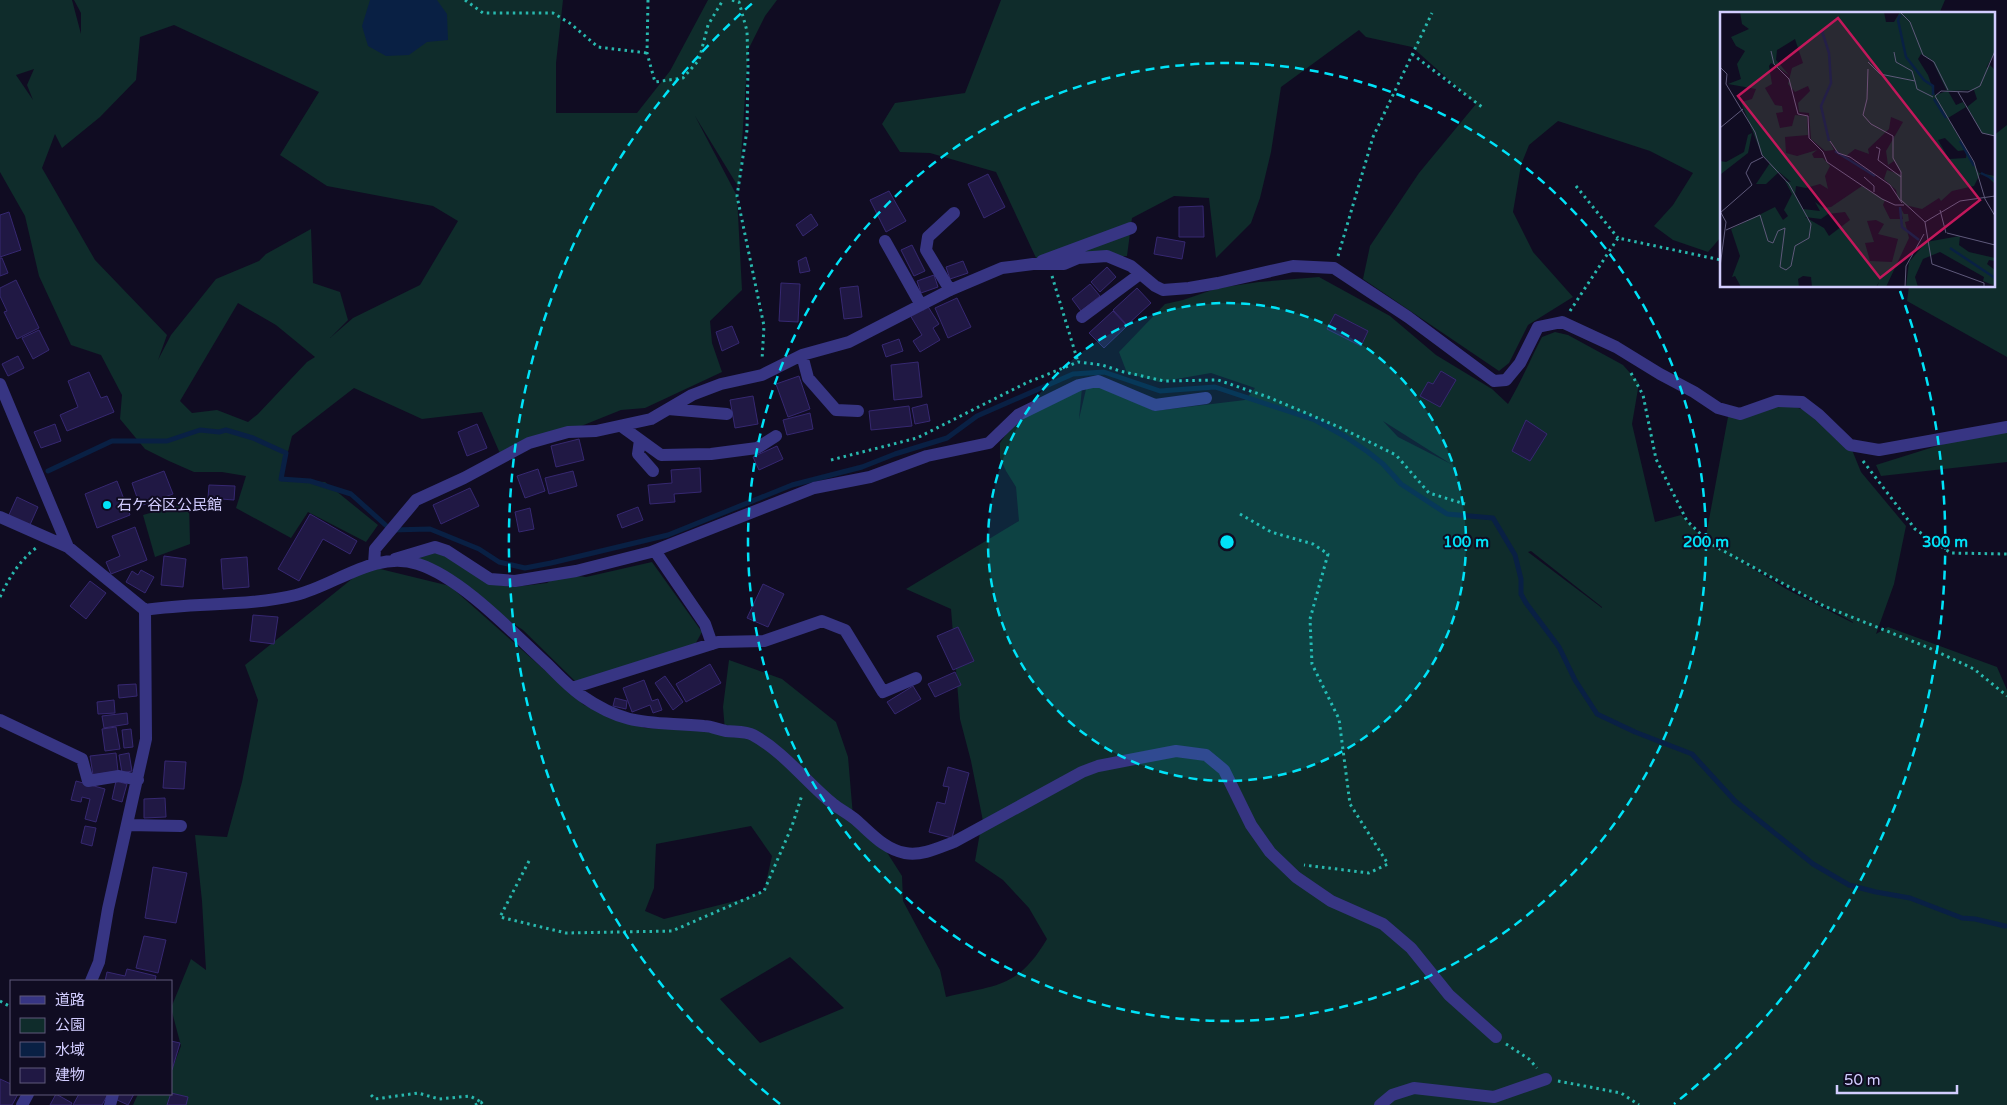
<svg xmlns="http://www.w3.org/2000/svg" width="2007" height="1105" font-family="'Varela Round','Noto Sans JP',sans-serif">
  <style>
    .green { fill: #0f2c2b; fill-rule: evenodd }
    .water { fill: #092044 }
    .lines { fill: none; stroke-linecap: round; stroke-linejoin: round }
    .stream { stroke: #092044; stroke-width: 5 }
    .building { fill: #201844; stroke: #362871 }
    .path { stroke: #28b8ae; stroke-width: 3; stroke-dasharray: 2.5 4; stroke-linecap: butt }
    .minor { stroke: #373583; stroke-width: 12 }
    .ring { fill: none; stroke: #00e3f8; stroke-width: 2.5; stroke-dasharray: 9 6 }
    .poi-dot { fill: #00e3f8; stroke: #100c22; stroke-width: 2 }
    .labels { text-anchor: middle; dominant-baseline: central; stroke-width: 4; stroke-linejoin: round; paint-order: stroke }
    .poi-label { font-size: 15px; fill: #d2cdff; stroke: #100c22; text-anchor: start }
    .inset-river { fill: none; stroke: #092044; stroke-width: 2.5 }
    .inset-road { fill: none; stroke: #5e597a; stroke-width: 1 }
    .view { fill: #c2185b; fill-opacity: 0.15; stroke: #c2185b; stroke-width: 2.5 }
    .inset-edge { fill: none; stroke: #d2cdff; stroke-width: 2.5 }
    .centre { fill: #00e3f8; stroke: #100c22; stroke-width: 2.5 }
    .ring-label { font-size: 15px; text-anchor: middle; font-weight: bold; fill: #00e3f8; stroke: #100c22; stroke-width: 4; stroke-linejoin: round; paint-order: stroke }
  </style>
  <rect width="100%" height="100%" fill="#100c22"/>
  <path class="green" d="M0,0H72L81,34V13L74,0H563L556,63V113H637L670,71L708,0H777L765,16L748,50L739,188L695,116L737,196L742,290L710,321L712,343L722,372L645,408L621,410L502,458L482,412L422,419L354,388L292,436L281,479L325,482L378,525L366,542L308,512L291,538L236,508L246,476L222,472H194L169,461L145,449L120,419L122,395L101,355L71,345L39,276L25,216L0,172ZM174,25L319,92L280,155L327,186L433,206L458,221L420,285L353,318L330,338L348,320L340,292L313,283L311,229L266,254L259,261L216,279L171,335L158,360L167,335L95,260L42,168L55,134L62,148L100,117L136,80L140,37ZM34,69L27,85L33,100L16,75ZM238,303L276,325L315,357L307,362L258,414L248,422L217,410L192,413L180,401Z
    M1001,0H1945L1939,14H1721V237L1708,252L1673,240L1654,226L1673,205L1693,173L1650,151L1558,121L1529,145L1521,165L1513,212L1533,252L1573,297L1528,325L1509,363L1499,371L1363,279L1370,246L1419,173L1476,104L1412,47L1366,37L1359,30L1281,87L1271,152L1260,198L1251,223L1216,258L1209,198L1174,196L1132,218L1127,256L1037,260L996,172L930,153L900,152L882,124L895,103L965,93Z
    M2007,125V357L1907,301L1909,286H1993V136Z
    M1319,277L1390,316L1436,355L1492,389L1508,404C1521,382 1530,360 1542,337L1555,332L1568,335L1623,365L1639,383L1632,424L1655,522L1681,515L1705,541L1728,417L1777,401L1819,415L1850,445L1861,472L1906,526L1894,584L1876,634L1888,627L1997,667L2007,690V1105H133L138,1094H171V1072L181,1046L171,1008L191,959L206,970L202,901L195,835L227,837L242,782L258,700L245,665L368,566L450,586L584,705L645,728L725,731L723,707L729,660L782,679L836,722L848,757L853,816L881,843L902,876L903,901L940,970L946,997C997,985 1018,988 1047,939L1029,908L1003,880L975,861L981,827L984,826L971,761L960,719L951,609L906,589L1019,521L1016,487L1006,471L1000,458V443L1016,420L1082,388L1079,419L1087,385L1105,388L1154,411L1245,400L1255,388L1211,373L1159,382L1127,373L1119,352L1165,304L1183,300L1218,288L1259,282ZM1383,421L1451,464L1398,437ZM1531,551L1602,607V608L1528,552ZM1729,554L1853,622V623L1786,589ZM751,826L772,856L764,891L747,898L664,919L645,911L654,888L656,844ZM790,957L844,1008L760,1043L720,999Z
    M2007,424V462L1881,476L1876,465Z
    M189,502L190,544L155,557L143,515Z
    M447,551L489,584L514,587L547,583L562,574L586,577L652,562L702,632L693,648L578,684L523,630L412,556Z"/>
  <path class="water" d="M370,0H437L447,14L448,40L427,42L409,55L386,56L368,46L362,26Z"/>
  <g class="lines">
    <path class="stream" d="M48,471L112,441H167L200,430L219,432L226,430L253,438L286,453L281,479L310,481L351,494L391,530L430,529L479,549L499,562L525,568L551,563L668,535L792,485L862,467L895,454L947,438L977,416L1073,374L1104,372L1160,391L1215,387L1315,420L1346,437L1368,452L1383,464L1401,484L1447,514L1493,518L1515,555L1521,579V594L1526,603L1559,647L1575,680L1597,714L1635,732L1692,754L1735,801L1813,864L1849,885L1876,892L1910,898L1962,918L1975,919L2005,926"/>
  </g>
  <path class="building" d="M988,174L1005,207L984,218L968,184Z
    M889,191L906,221L886,232L870,200Z
    M1203,206L1204,237H1179V207Z
    M9,212L21,250L0,257V215Z
    M811,214L818,225L803,236L796,225Z
    M1157,237L1185,242L1182,259L1154,254Z
    M912,245L925,271L914,276L901,250Z
    M806,257L810,271L800,273L798,261Z
    M0,258H2L8,273L0,276Z
    M963,261L968,273L950,279L946,267Z
    M1107,267L1116,277L1100,292L1091,282Z
    M934,275L938,287L921,293L917,281Z
    M16,280L39,328L17,339L4,312L7,311L0,296V288Z
    M781,283L800,284L798,322L779,321Z
    M1090,284L1100,296L1081,311L1072,299Z
    M858,286L862,317L844,319L840,288Z
    M1137,288L1151,303L1127,325L1113,310Z
    M957,298L971,327L948,338L935,308Z
    M927,305L939,324L933,328L940,340L920,352L913,341L922,335L910,315Z
    M1113,311L1127,326L1104,348L1089,333Z
    M1335,314L1368,331L1361,346L1327,329Z
    M732,326L739,343L722,351L716,332Z
    M39,330L49,350L33,359L22,338Z
    M899,339L903,351L886,357L882,345Z
    M18,356L24,368L8,376L2,364Z
    M918,362L922,397L894,400L891,365Z
    M1441,371L1456,380L1440,407L1420,396L1428,382L1433,384Z
    M89,372L101,398L107,396L114,412L67,431L60,415L78,407L68,381Z
    M799,376L810,409L788,417L776,384Z
    M753,396L758,424L735,428L730,400Z
    M927,404L930,421L915,424L912,408Z
    M909,406L912,426L871,430L869,411Z
    M810,413L813,429L787,435L783,420Z
    M1526,420L1547,434L1530,461L1512,451Z
    M55,424L61,441L41,448L34,432Z
    M477,424L487,448L467,456L458,432Z
    M579,439L584,460L556,467L551,446Z
    M777,446L783,459L759,470L753,457Z
    M700,468L701,492L674,494L675,502L650,504L648,485L672,483L671,470Z
    M538,469L545,491L525,498L517,476Z
    M164,471L173,494L140,506L132,483Z
    M573,471L577,486L549,494L545,478Z
    M117,481L130,515L97,528L85,494Z
    M209,485L235,486L234,500L208,498Z
    M470,488L479,506L441,524L433,505Z
    M17,497L38,507L29,527L8,517Z
    M638,507L643,520L622,528L617,515Z
    M530,508L534,529L519,532L515,512Z
    M310,514L357,541L350,554L323,539L299,581L278,569Z
    M135,527L147,560L111,574L106,562L120,556L112,536Z
    M164,556L186,559L183,587L161,585Z
    M247,557L249,587L223,589L221,559Z
    M141,570L154,577L145,593L126,582L132,571L138,575Z
    M90,581L106,593L86,619L70,606Z
    M763,584L784,594L768,627L747,618Z
    M253,615L278,617L274,644L250,641Z
    M958,627L974,661L953,670L937,636Z
    M710,664L721,683L686,702L676,684Z
    M955,672L961,685L935,697L928,684Z
    M665,676L683,702L673,710L655,683Z
    M644,680L652,701L658,699L662,710L653,713L650,705L632,712L623,688Z
    M136,684L137,696L119,698L118,685Z
    M913,686L921,699L895,714L887,702Z
    M615,698L627,701L626,709L613,706Z
    M114,700L115,713L98,714L97,702Z
    M127,713L128,724L104,728L102,716Z
    M116,727L120,749L105,751L102,729Z
    M131,729L133,747L124,748L122,730Z
    M116,753L118,771L93,775L90,756Z
    M129,753L132,771L122,773L119,755Z
    M165,761L186,762L184,789L163,788Z
    M948,767L969,773L952,838L929,832L937,802L945,804L949,787L943,786Z
    M76,781L105,789L96,822L85,819L90,799L82,797L81,802L71,800Z
    M116,781L127,784L122,802L112,799Z
    M165,798L166,817L144,818V799Z
    M85,826L96,828L92,846L81,843Z
    M153,867L187,873L176,923L145,918Z
    M144,936L166,940L158,973L136,968Z
    M127,969L156,976L155,981H105L107,972L125,976Z
    M171,1041L180,1043L172,1070H171Z
    M0,1079L11,1084V1094H18L12,1105H0Z
    M171,1093L188,1097L186,1105H167Z
    M56,1094L72,1103L71,1105H50Z
    M79,1094H108L102,1105H73Z
    M117,1094H134L128,1105L115,1099Z"/>
  <g class="lines">
    <path class="path" d="M465,0L483,13H553L571,24L598,47L647,53
      M648,0L647,53L655,82L683,78L699,60L708,25L723,0
      M732,0L739,2L747,31L748,66L747,130L737,196L764,326L762,360
      M1412,54L1482,107
      M1576,186L1618,238
      M1338,256L1373,137L1432,13
      M1052,276L1078,362
      M1570,311L1618,238L1721,260
      M1631,373L1643,395L1656,459L1687,521L1711,544L1824,606L1927,647L1974,669L2007,696
      M831,460L917,438L1026,383L1078,362L1102,365L1120,371L1164,381L1218,380L1268,397L1339,427L1396,455L1429,493L1465,504
      M1863,461L1915,529L1951,553L2007,554
      M1240,514L1271,532L1313,544L1328,554L1310,619L1312,664L1339,719L1350,804L1388,864L1369,873L1304,865
      M0,597C9,578 19,561 36,548
      M529,861L500,917L566,933L672,931L764,891L792,826L802,795
      M0,1001L11,1007
      M1506,1044L1529,1059L1537,1068
      M1558,1081L1621,1093L1639,1105
      M371,1095L375,1099L418,1093L439,1099L470,1096L481,1102
      M475,1105L481,1102L483,1105"/>
    <path class="minor" d="M885,241L921,305
      M1042,261L1131,228
      M950,290L926,250L928,237L954,213
      M1082,317L1140,274
      M802,355L808,378L836,410L858,411
      M0,384L68,547
      M668,409L727,414
      M621,426L661,455L711,454L757,448L776,436
      M640,440L638,454L653,471
      M0,517L68,547L145,610C195,602 247,607 296,595C336,585 375,550 418,564C462,578 514,634 548,665C559,676 569,687 582,696C628,728 652,721 704,726C712,726 719,730 726,731C735,732 746,731 753,735C784,752 806,782 833,804C841,810 849,814 856,820C871,833 884,849 905,853C922,856 938,848 954,842L1082,772L1098,766L1176,751L1206,755L1224,770L1251,825L1270,852L1296,877L1331,901L1383,924L1411,948L1449,995L1496,1037
      M655,551L705,624L712,644
      M395,559L435,547L447,551L490,579L515,581L576,571L651,552L814,488L870,477L927,456L989,443L1018,415L1079,385L1098,381L1155,405L1206,398
      M374,564L375,549L416,500L464,478L529,443L568,432L596,431L651,419L692,395L721,384L762,375L802,355L849,342L950,290L1002,268L1033,264H1064L1078,258L1107,256L1131,266L1155,286L1163,290L1189,288L1218,283L1293,266L1334,268L1408,317L1494,381L1506,380L1520,363L1538,327L1562,322L1616,347L1660,374L1694,392L1718,408L1740,414L1777,401L1802,402L1819,415L1850,445L1879,450L2007,427
      M572,688L718,642L764,641L822,621L845,630L883,692L916,678
      M0,720L82,759L88,781L119,776L138,780
      M127,825L181,826
      M91,981L99,962L108,909L146,739L145,610
      M22,1105L28,1094
      M110,1105L113,1094
      M1380,1105L1392,1095L1414,1088L1494,1097L1546,1079"/>
  </g>
  <circle cx="1227" cy="542" r="239" fill="#00e3f8" fill-opacity=".12"/>
  <g class="ring">
    <circle cx="1227" cy="542" r="239"/>
    <circle cx="1227" cy="542" r="479"/>
    <path d="M780 1104A718 718 0 0 1 756 0M1900 291A718 718 0 0 1 1674 1104"/>
  </g>
  <circle class="poi-dot" cx="107" cy="505" r="5"/>
  <g class="labels">
    <g class="poi-label">
      <text x="117" y="505">石ケ谷区公民館</text>
    </g>
  </g>
  <g transform="translate(1720 12)">
    <rect width="275" height="275" fill="#100c22"/>
    <path d="M20,0H164L166,10H174L180,0H275V41L266,56L270,53L275,58V124L262,121L247,95L257,87L254,78L228,79L236,93L243,90L246,95L228,106L246,138L238,139L225,126L218,128L229,147L246,146L247,140L259,161L275,164V172L266,163L260,162L254,174L232,179L221,189L219,186L202,197L185,193L178,187L176,178L164,167L167,158L182,163L174,149L168,153L166,139L183,110L171,105L169,117L148,137L149,142L135,137L126,144L116,139L108,125L114,138L105,139L91,127L89,101L79,100L78,91L90,79L88,74L75,80L68,72L72,56L83,51L75,27L57,38L56,48L69,63L51,51L49,54L52,72L45,76L55,93L62,94L63,100L56,101L60,116L72,114L75,103L87,104L88,123L65,125L66,141L77,144L97,138L92,142L94,146H103L110,154L105,164L108,177L100,172L86,176L76,174L75,182L83,197L100,199L95,190L103,196L111,195L142,174L165,188L163,193L170,207H183L180,195L184,202H188L189,209L185,210L189,226L166,275H157L159,270L156,275H92L91,265L83,264L78,267L79,275H21L15,264L12,265L20,244L11,217L55,195L63,208L68,204L64,198L72,182L65,169L71,170L59,160L46,172H36L50,151L42,143L21,90L32,87L36,77L8,72L21,67L17,52L25,39L16,34L11,25L29,17L22,12ZM201,42L212,48L227,79L215,83L208,63L198,47ZM125,200L130,208L109,224L104,216L85,205L101,207L108,202ZM156,208L164,212L158,222L178,227L172,250L150,249L145,231L154,230L147,209ZM32,121L28,141L1,162L0,149L6,150L24,140L28,123ZM240,224L239,233L249,240L275,246V249L269,248L267,252L275,258V274L263,269L264,265L220,240L203,247L195,265L198,275H186L189,250L206,230Z" fill="#0f2c2b" fill-rule="evenodd"/>
    <path class="inset-river" d="M180,3L178,8L186,45L204,68L213,74V83M102,19L109,41L111,71L101,94L109,129M214,87L226,106M240,129L254,154M115,139L155,164M261,161L275,168M180,195L182,215L199,228M230,236L275,266"/>
    <path class="inset-road" d="M180,0L190,10L203,43L214,50L228,78M51,39L54,52L69,67L78,102L88,104L89,126L103,140L107,150L162,187L175,193H184M275,39L260,74L248,80L221,79L215,84L254,150L265,187L275,204M174,40L176,50L192,59L195,69M148,50L160,62L195,69L197,77L213,85M0,55L7,62L6,72L35,120L42,143L69,172L91,212L89,226L75,234L71,254L66,258L60,255L65,216L58,219L53,231L48,229L40,203L6,218M148,57L147,87L143,103L151,112L173,124V146L181,160V188L205,210L212,252L264,271V274M238,80L262,121L275,124M0,116L23,97M110,129L118,141L130,145L170,173L182,191M156,135L160,137L158,148L181,165M144,165L154,174V180M220,198L226,221M0,199L6,210L0,255M0,201L32,173L26,161L31,151L43,145M205,210L240,189L275,184M227,221L275,233M185,275L186,254L204,222"/>
    <path class="view" d="M118,6L260,188L160,266L18,84Z"/>
    <rect width="275" height="275" class="inset-edge"/>
  </g>
  <circle cx="1227" cy="542" r="8" class="centre"/>
  <g class="ring-label">
    <text x="1466" y="547">100 m</text>
    <text x="1706" y="547">200 m</text>
    <text x="1945" y="547">300 m</text>
  </g>
  <rect x="10" y="980" width="162" height="115" fill="#100c22" stroke="#5e597a"/>
  <rect x="20" y="996" width="25" height="8" fill="#373583" stroke="#5e597a"/>
  <text x="55" y="1005" font-size="15" fill="#d2cdff">道路</text>
  <rect x="20" y="1018" width="25" height="15" fill="#0f2c2b" stroke="#5e597a"/>
  <text x="55" y="1030" font-size="15" fill="#d2cdff">公園</text>
  <rect x="20" y="1042" width="25" height="15" fill="#092044" stroke="#5e597a"/>
  <text x="55" y="1055" font-size="15" fill="#d2cdff">水域</text>
  <rect x="20" y="1068" width="25" height="15" fill="#201844" stroke="#5e597a"/>
  <text x="55" y="1080" font-size="15" fill="#d2cdff">建物</text>
  <path d="M1837 1085v8h120v-8" fill="none" stroke="#d2cdff" stroke-width="2.5"/>
  <text x="1844" y="1085" font-size="15" fill="#d2cdff" stroke="#100c22" stroke-width="4" paint-order="stroke">50 m</text>
</svg>
